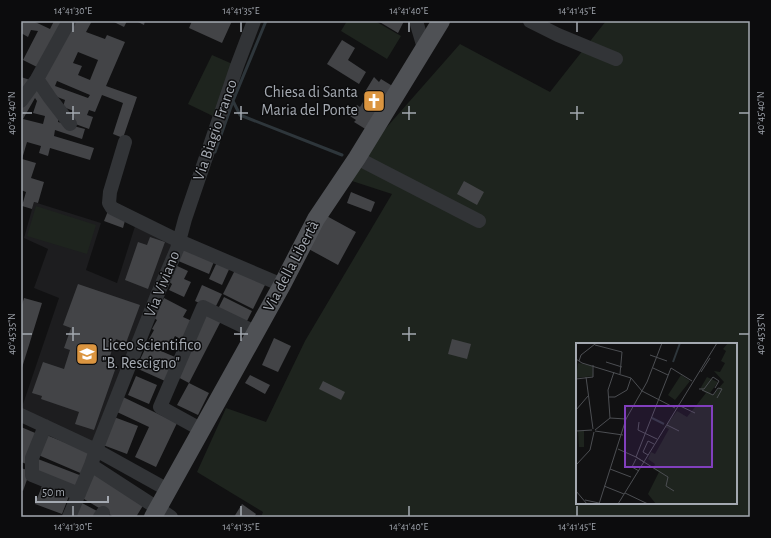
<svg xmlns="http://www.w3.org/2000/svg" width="771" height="538" font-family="'Alegreya Sans',sans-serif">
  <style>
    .built { fill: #1d1d1f }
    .green { fill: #1e241e; fill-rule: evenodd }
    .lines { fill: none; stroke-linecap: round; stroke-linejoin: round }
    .stream { stroke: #2e363b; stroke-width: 3 }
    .building { fill: #434447; fill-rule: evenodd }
    .minor { stroke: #323437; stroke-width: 14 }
    .major { stroke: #4f5155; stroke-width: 18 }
    .ticks { fill: none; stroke: #a4a9b1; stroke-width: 1.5 }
    .labels { text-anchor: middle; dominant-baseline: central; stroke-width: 3; stroke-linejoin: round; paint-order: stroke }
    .poi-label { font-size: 16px; fill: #a4a9b1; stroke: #0c0c0d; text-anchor: end }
    .street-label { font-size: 16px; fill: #a4a9b1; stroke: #0c0c0d }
    .inset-river { fill: none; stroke: #2e363b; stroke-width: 2 }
    .inset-road { fill: none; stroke: #4c4e52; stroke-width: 1 }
    .view { fill: #813fbd; fill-opacity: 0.15; stroke: #813fbd; stroke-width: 2 }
    .inset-edge { fill: none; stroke: #a4a9b1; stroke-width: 2 }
    .neatline { fill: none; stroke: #a4a9b1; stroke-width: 1.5 }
    .ticks-label { font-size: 10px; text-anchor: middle; fill: #a4a9b1 }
  </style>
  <rect width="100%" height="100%" fill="#111112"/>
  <path class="built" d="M34,202L101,223L86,270L117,283L137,220L179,241L96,450L21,410L59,298L34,288L48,249L24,238Z"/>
  <path class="green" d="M347,21H375L401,36L387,59L341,31Z
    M606,21H750V517H261L263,512L197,472L226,408L266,422L305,341L392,194L352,181L379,136L460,44L550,92ZM577,344H736V503H577Z
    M212,55L237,66L219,119L188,104Z
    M36,206L96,225L87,254L27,236Z"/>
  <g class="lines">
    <path class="stream" d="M233,101L240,115L342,155
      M215,152L233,101L266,21"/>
  </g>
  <path class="building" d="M21,21H33L50,29L54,21H66L41,69L23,60L38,31L31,30L28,37L21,33Z
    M72,21H92L86,32L105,39L107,35L125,42L106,86L137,97L123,138L113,134L123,103L102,95L95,112L89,110L87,115L93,117L89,129L70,122L74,111L63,107L65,100L47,93L39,80ZM78,52L98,60L90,80L78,75L82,66L73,63ZM57,81L90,95L88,98L55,86Z
    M112,21H127L124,27Z
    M136,21H145L144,25Z
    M192,21H232L222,43L189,28Z
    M378,21H404L398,33Z
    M342,40L355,48L348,60L366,72L359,84L327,64Z
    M21,77L33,81L21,97Z
    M374,77L379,82L381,79L394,87L367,130L354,122L356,120L350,116L357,105L360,107L366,97L363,95Z
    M38,83L59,113L58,122L85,129L82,139L55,130L54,136L94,148L90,160L50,148L48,156L39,153L41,146L27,142L22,159L36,163L31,178L44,182L38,203L34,202L32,209L22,206L26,192L21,190V103ZM35,98L37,101L33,113L45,116L43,124L23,119Z
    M464,181L484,192L477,205L457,194Z
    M351,192L375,202L371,212L347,203Z
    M108,211L126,217L123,228L104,221Z
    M323,214L356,232L338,265L305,247Z
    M150,237L165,242L148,289L125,280L138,242L147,245Z
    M183,245L215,259L209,274L176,260Z
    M218,260L231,265L222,285L209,279Z
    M175,265L188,271L184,279L191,282L184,297L169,290L172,284L168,281Z
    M236,268L266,283L253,309L223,294Z
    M78,284L140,305L126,343L116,339L106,367L115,370L94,430L75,424L79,412L41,399L42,396L32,393L43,362L64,369L70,350L64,348L71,328L63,325Z
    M202,285L222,294L214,310L195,301Z
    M224,297L252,311L245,325L217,311Z
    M24,298L42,303L21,371V308Z
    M164,298L187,310L183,317L192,321L182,340L175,336L168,349L149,339L154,330L152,329L157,320L154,318Z
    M208,312L222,319L189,383L174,375Z
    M274,338L291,346L278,372L262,365Z
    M452,339L471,344L467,359L448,354Z
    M147,345L175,357L165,381L136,368Z
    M250,375L270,385L265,394L245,383Z
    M136,376L157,385L149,404L128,395Z
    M323,381L345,392L341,400L319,389Z
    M189,383L209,393L198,415L177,405Z
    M123,397L177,423L156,467L135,457L149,427L117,412Z
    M114,417L138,426L127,454L103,445Z
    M21,427L40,435L29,465L21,462Z
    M44,434L94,454L85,475L36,454Z
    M38,459L82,476L77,490L33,474Z
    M21,468L30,471L23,491L21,490Z
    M94,473L144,504L136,517H114L79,496Z
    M42,486L69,496L62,514L35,504Z
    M82,503L97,511L94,517H74Z
    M242,504L256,514L254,517H234Z"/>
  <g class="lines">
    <path class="minor" d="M416,21L424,48
      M530,21L558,35L616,59
      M37,79L50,98L70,124
      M21,101L37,79L69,21
      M125,142L110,192L109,203L112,208L179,241L282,285
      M357,158L479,221
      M21,415L96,450L156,298L177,249L185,219L237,66L254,21
      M45,426L32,458V475L79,494
      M202,430L160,407L203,307L255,332
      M168,490L96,450L91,465L171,517
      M69,517L91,465
      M100,517L103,513"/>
    <path class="major" d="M153,517L282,285L316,219L357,158L441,21"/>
  </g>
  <path class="ticks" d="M73,22V32M241,22V32M409,22V32M577,22V32M73,106V120M241,106V120M409,106V120M577,106V120M22,113H32M66,113H80M234,113H248M402,113H416M570,113H584M739,113H749M73,327V341M241,327V341M409,327V341M22,334H32M66,334H80M234,334H248M402,334H416M739,334H749M73,506V516M241,506V516M409,506V516M577,506V516"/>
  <defs>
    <g id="church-square" transform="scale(1.15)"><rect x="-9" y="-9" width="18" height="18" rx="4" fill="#db9540" stroke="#0c0c0d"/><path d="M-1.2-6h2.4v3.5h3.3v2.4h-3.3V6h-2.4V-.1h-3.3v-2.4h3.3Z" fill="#fff"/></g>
    <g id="school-square" transform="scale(1.15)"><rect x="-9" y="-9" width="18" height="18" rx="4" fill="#db9540" stroke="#0c0c0d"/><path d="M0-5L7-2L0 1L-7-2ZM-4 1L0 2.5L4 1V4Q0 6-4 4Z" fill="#fff"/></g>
  </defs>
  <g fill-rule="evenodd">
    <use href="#church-square" x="374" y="101"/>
    <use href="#school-square" x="87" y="354"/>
  </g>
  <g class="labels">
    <g class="poi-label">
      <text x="358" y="92">Chiesa di Santa<tspan x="358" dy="18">Maria del Ponte</tspan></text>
      <text x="102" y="345" text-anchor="start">Liceo Scientifico<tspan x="102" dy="18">"B. Rescigno"</tspan></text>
    </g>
    <g class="street-label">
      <text transform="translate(215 130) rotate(-71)">Via Biagio Franco</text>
      <text transform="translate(291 266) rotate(-62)">Via della Libertà</text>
      <text transform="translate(162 284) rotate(-68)">Via Viviano</text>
    </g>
  </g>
  <g transform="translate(576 343)">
    <rect width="161" height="161" fill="#111112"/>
    <path d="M152,0H161V161H80L72,151L83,129L77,126L79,121L72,116L75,109L79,111L93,86L89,84L101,68L111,74L130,50L124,46L131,34L142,39L134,50L137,52L148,39L138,28L144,29L149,20L145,18L150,8L147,6ZM2,20L16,23L17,33L0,35ZM105,32L114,38L99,57L92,52ZM2,88H8V104H3Z" fill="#1e241e"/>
    <path class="inset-river" d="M97,19L104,0M76,75L88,81"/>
    <path class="inset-road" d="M19,2L46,9L44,31M74,12L91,18M0,16L6,20L55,35L66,48L99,65M3,18L5,12L19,1M30,19L46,24M77,25L92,32M125,29L134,15M10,34L17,86M0,36L17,34V22M123,46H128L137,34L143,38L139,45M126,47L137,52L142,45L146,46L141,55M33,54H39L51,47L55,35M102,62L119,70M0,67L12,53M34,75L32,47L38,29M34,75L50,76M63,79L62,87L81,96M91,82L103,88M19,87L34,75M0,88L16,87M19,88L47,92M42,106L60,114L95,25L116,38M72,112L67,109L72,98L78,101M60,116L56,124L63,128M68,119L60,114L92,134L90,143L98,148M0,122L14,107L18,89M34,126L55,134M28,143L48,151M0,148L11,161M49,150L72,161M9,157L23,160M23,161L50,76L71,39L86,0M42,161L141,0"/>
    <path class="view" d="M49,63H136V124H49Z"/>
    <rect width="161" height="161" class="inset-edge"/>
  </g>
  <rect width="771" height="538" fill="none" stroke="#0c0c0d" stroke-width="44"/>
  <path d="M36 496v6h72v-6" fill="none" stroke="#a4a9b1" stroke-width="2"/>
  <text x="42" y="496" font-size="12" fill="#a4a9b1" stroke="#0c0c0d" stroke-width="3" paint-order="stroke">50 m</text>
  <rect x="22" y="22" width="727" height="494" class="neatline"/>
  <g class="ticks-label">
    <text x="73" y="14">14°41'30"E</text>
    <text x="241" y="14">14°41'35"E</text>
    <text x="409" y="14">14°41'40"E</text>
    <text x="577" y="14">14°41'45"E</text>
    <text transform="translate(11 113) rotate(-90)" y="4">40°45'40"N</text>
    <text transform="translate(760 113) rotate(-90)" y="4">40°45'40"N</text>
    <text transform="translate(11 334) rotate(-90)" y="4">40°45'35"N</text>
    <text transform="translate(760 334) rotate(-90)" y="4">40°45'35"N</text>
    <text x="73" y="530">14°41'30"E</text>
    <text x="241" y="530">14°41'35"E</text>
    <text x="409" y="530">14°41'40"E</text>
    <text x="577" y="530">14°41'45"E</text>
  </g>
</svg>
